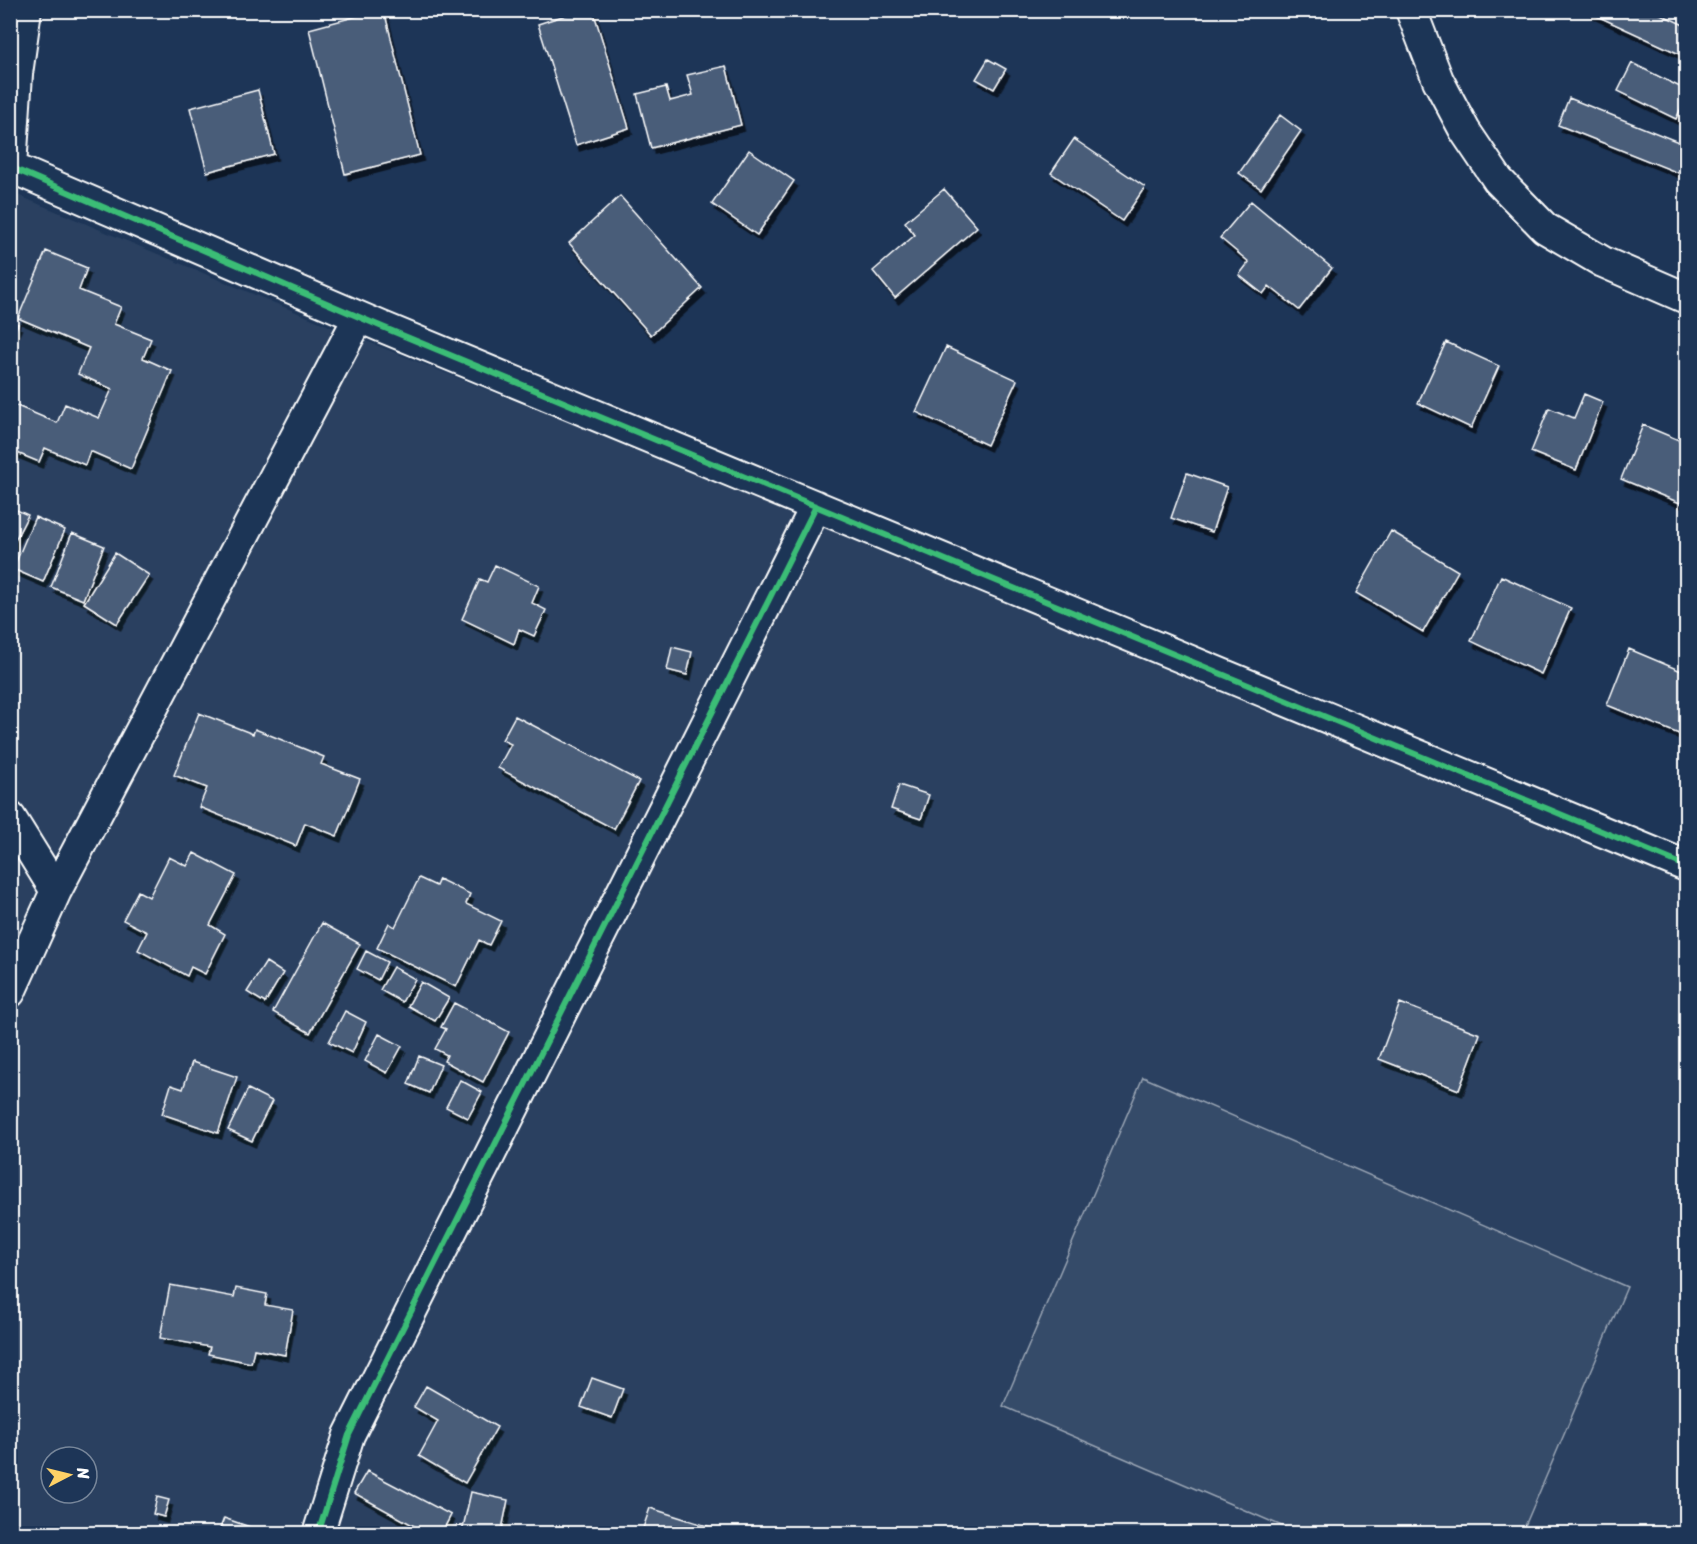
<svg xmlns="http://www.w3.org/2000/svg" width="1697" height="1544" font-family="Sriracha,sans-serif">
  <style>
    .built { fill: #2a4161; fill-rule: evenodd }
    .green { fill: #364b69; stroke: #9aa5b4; stroke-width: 1.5 }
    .building { fill: #4a5d79; stroke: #fff; stroke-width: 1.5; filter: url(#shadow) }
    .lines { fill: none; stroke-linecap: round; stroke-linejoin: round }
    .minor-casing { stroke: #fff; stroke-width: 34 }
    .minor { stroke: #1d3557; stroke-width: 30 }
    .cycleway-casing { stroke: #1d3557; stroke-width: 10 }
    .cycleway { stroke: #3abd76; stroke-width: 6 }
  </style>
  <defs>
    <filter id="shadow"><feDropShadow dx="3.5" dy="6" stdDeviation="0" flood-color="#0009"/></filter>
  </defs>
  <rect width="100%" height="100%" fill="#1d3557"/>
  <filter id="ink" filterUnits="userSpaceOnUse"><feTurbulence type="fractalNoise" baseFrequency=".0167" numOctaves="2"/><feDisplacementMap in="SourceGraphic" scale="12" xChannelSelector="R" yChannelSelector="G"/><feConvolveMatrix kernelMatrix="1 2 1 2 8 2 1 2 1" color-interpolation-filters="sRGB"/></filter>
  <g filter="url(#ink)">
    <path class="built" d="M10,192L341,331L1434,770L1686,877V1533H11ZM51,1457H87V1493H51Z"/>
    <path class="green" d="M1143,1077L1627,1287L1522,1533H1298L1003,1406Z"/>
    <path class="building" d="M380,10H384L420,155L345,174L309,29Z
      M581,10H593L629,128L576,145L538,24Z
      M1589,10H1652L1686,26V57L1588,12Z
      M988,59L1006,69L994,89L976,79Z
      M1632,63L1686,90V97L1676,119L1618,91Z
      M726,66L741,125L651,148L637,94L666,87L670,101L693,95L687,75Z
      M258,90L274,154L207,172L190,108Z
      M1569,98L1686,145V176L1558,125Z
      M1280,115L1301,131L1261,189L1239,173Z
      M1074,139L1145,187L1122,221L1051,173Z
      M749,150L794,181L757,235L712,204Z
      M944,189L977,227L895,298L873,271L915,235L905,222Z
      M620,196L702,288L651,335L569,243Z
      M1251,201L1332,268L1299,310L1269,286L1263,294L1239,275L1249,262L1220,238Z
      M46,251L87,268L79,290L121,307L114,324L151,339L143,358L172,371L131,469L90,451L85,465L45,448L39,462L10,450V403L57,423L65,404L99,418L112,389L78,374L89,348L18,318Z
      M10,315L17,318L15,323L18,324L10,341Z
      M1446,342L1499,366L1471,428L1418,403Z
      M946,347L1017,380L987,445L916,412Z
      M1584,394L1603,402L1576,470L1531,452L1549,408L1574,418Z
      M1643,425L1686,443V502L1685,505L1621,479Z
      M1187,473L1227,487L1212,532L1171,518Z
      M10,507L28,515L10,550Z
      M35,517L65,530L43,582L13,569Z
      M1391,531L1458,571L1423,632L1356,593Z
      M72,533L104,546L83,600L51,587Z
      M115,553L149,575L117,624L84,603Z
      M495,565L539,586L532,603L546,610L534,636L519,629L514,644L462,619L480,579L487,582Z
      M1501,576L1571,608L1541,674L1471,641Z
      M672,647L692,652L687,675L667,670Z
      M1629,649L1686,673V715L1679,734L1607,705Z
      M199,713L253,734L255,729L324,757L321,764L360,779L337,836L305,823L296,846L199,807L207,788L174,775Z
      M515,716L639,781L614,829L498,768L511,744L502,740Z
      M899,785L929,795L921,819L891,809Z
      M194,853L236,875L210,925L225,934L205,974L191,967L187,976L138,950L147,932L123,920L138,891L149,897L169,857L187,866Z
      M419,878L436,886L439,879L470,894L466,904L501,921L489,945L479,940L456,987L377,948L389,923L395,927Z
      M322,923L360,944L310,1033L273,1012Z
      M366,951L387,962L378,980L357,969Z
      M266,962L283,973L265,1003L247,992Z
      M393,967L415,979L402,1002L380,990Z
      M421,982L449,998L435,1021L408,1006Z
      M454,1003L509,1032L483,1082L444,1061L447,1055L435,1049L446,1029L441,1027Z
      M1400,1003L1480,1034L1459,1090L1379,1059Z
      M345,1011L366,1022L352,1053L329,1042Z
      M379,1034L402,1046L387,1073L365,1061Z
      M419,1056L441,1065L429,1093L408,1084Z
      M192,1062L237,1077L218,1133L162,1114L171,1085L183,1089Z
      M460,1080L482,1092L468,1118L446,1107Z
      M248,1089L272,1101L252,1141L228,1130Z
      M170,1285L234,1297L236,1288L267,1294L265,1305L293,1310L285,1355L254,1349L251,1363L208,1354L210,1347L160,1338Z
      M592,1378L623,1389L612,1418L581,1407Z
      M426,1386L497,1427L465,1483L419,1456L438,1421L414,1407Z
      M367,1471L451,1515L441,1534H429L354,1493Z
      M471,1492L508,1500L501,1534H470L462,1532Z
      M157,1497L169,1500L164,1517L153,1514Z
      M650,1508L710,1527L708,1534H641Z
      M224,1518L267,1533V1534H218Z"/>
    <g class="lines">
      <g class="minor-casing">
        <path id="minor" d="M1411,10L1438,80L1465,131L1498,180L1545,228L1603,262L1686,298
          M10,167L380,326L1686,866
          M11,167L17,74L26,10
          M10,817L56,891
          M10,992L56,891L359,317
          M318,1534L349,1435L816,506"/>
      </g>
      <use href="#minor" class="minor"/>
      <g class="cycleway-casing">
        <path id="cycleway" d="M10,167L380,326L1686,866
          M318,1534L349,1435L816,506"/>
      </g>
      <use href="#cycleway" class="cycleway"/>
    </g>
  </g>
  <rect width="1697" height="1544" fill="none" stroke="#1d3557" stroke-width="36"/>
  <rect x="18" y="18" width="1661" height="1508" fill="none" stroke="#fff" stroke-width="2" filter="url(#ink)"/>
  <g transform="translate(69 1475) rotate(83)"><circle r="28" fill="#1d3557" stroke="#77869a" stroke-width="1.5"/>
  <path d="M0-4.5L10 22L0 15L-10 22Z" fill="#ffd166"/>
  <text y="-9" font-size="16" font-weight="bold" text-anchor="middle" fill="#ffffff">N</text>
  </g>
</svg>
